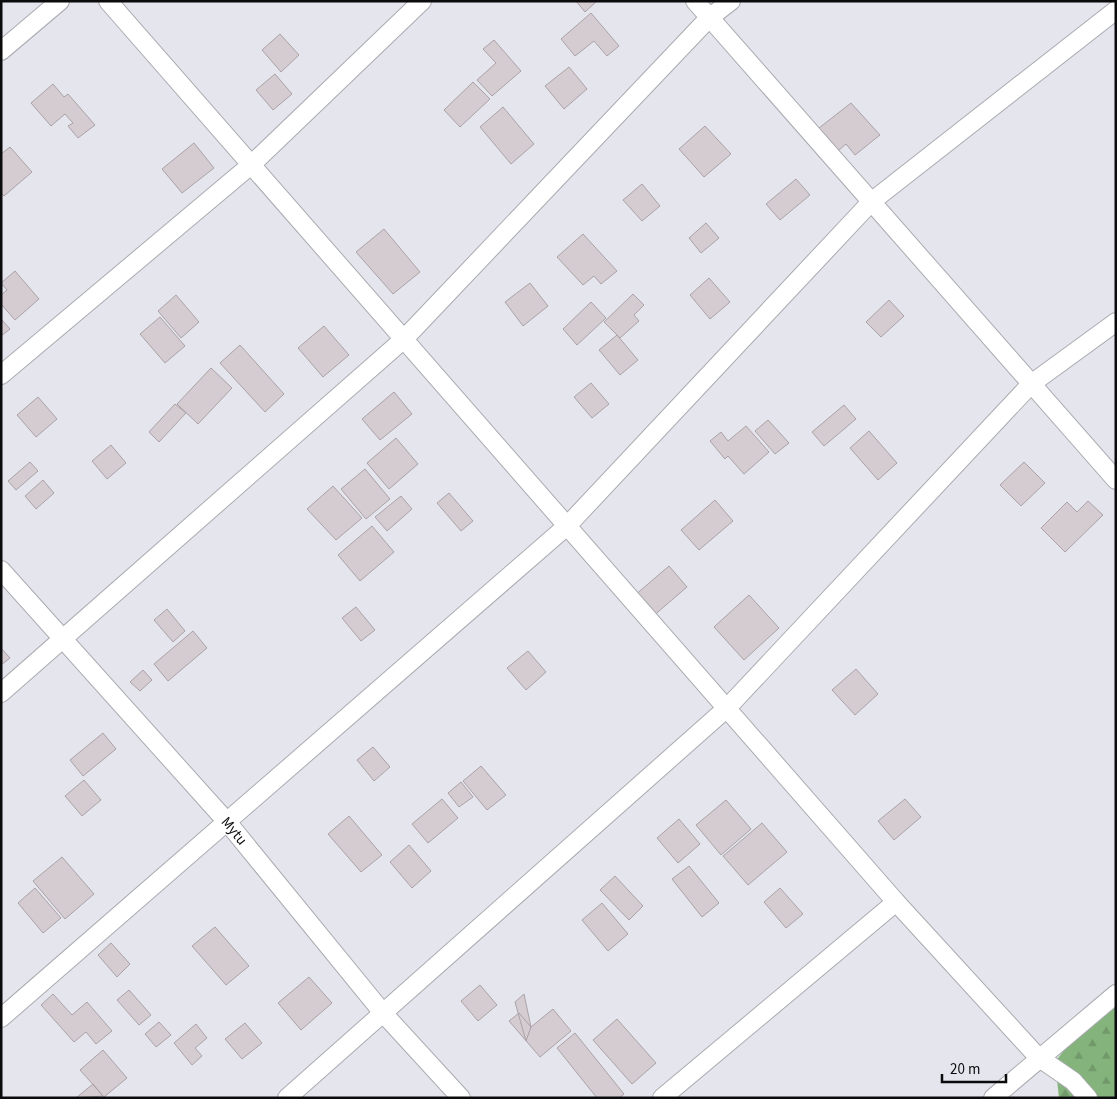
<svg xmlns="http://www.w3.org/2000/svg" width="1117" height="1099" font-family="'Source Sans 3',sans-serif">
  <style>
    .forest { fill: url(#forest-firs) }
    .building { fill: #d4ccd0; stroke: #aaa2a7 }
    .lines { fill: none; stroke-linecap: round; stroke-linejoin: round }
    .street-casing { stroke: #aaaab1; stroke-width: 20 }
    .street { stroke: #fff; stroke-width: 18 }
    .labels { text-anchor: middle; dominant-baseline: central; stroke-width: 4; stroke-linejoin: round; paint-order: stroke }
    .street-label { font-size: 15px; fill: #0b0b0d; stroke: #e5e5ed }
  </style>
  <defs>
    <pattern id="forest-firs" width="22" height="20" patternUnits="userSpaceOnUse" patternTransform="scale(1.25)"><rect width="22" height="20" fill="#84b47c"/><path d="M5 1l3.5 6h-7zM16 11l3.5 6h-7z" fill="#71996a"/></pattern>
  </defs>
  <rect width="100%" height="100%" fill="#e5e5ed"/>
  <path class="forest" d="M1116,992V1098H1059L1055,1062L1101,1002Z"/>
  <path class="building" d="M576,1H597L585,12Z
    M591,13L619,46L607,56L594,41L575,56L561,39Z
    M280,34L299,55L281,72L262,50Z
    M494,40L521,71L492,96L477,80L496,63L483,49Z
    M569,67L587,89L564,109L545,86Z
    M275,74L292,94L273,110L256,90Z
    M473,82L490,99L460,127L444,110Z
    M53,84L64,97L68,94L95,125L78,138L68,126L73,123L65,114L51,126L31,103Z
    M851,103L880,135L855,155L846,144L838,151L819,128Z
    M503,107L534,144L511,164L480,127Z
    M705,126L731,154L704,177L679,149Z
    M194,143L214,168L182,193L162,169Z
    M10,147L32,172L4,196L1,193V154Z
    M796,179L810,195L780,220L766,204Z
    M642,184L660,206L642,221L623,200Z
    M706,223L719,238L701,253L689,238Z
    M384,229L420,272L393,294L356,252Z
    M583,234L617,271L601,284L594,276L583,285L557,257Z
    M15,271L39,299L15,320L1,304V295L7,290L1,283Z
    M709,278L730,302L710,319L690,295Z
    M530,283L548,306L523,326L505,302Z
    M633,294L644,305L634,315L639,321L620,338L604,322Z
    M176,295L199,322L181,338L158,311Z
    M889,300L904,316L881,337L866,322Z
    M591,302L606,318L577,345L563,329Z
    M160,317L185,346L165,363L140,334Z
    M1,319L10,329L1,336Z
    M324,326L349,355L323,377L298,348Z
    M617,335L638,360L620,375L599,350Z
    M240,345L284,394L265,412L220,363Z
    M211,368L232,388L198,424L177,404Z
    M591,383L609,404L592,418L574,397Z
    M394,392L412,414L380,440L362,419Z
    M38,397L57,419L36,437L17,415Z
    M175,404L186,413L159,442L149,432Z
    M844,405L856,419L824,446L812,432Z
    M768,420L789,443L775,454L755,431Z
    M746,426L769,452L744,474L728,456L725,459L710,441L721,432L728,441Z
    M869,431L897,463L878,480L850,448Z
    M396,438L418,464L389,489L367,463Z
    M111,445L126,463L107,479L92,461Z
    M30,462L38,471L16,490L8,481Z
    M1024,462L1045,483L1021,506L1000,485Z
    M365,469L390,499L366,519L341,489Z
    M43,480L54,493L36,509L25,496Z
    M333,486L362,518L336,540L307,509Z
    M449,493L473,521L461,531L437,503Z
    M401,496L412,509L387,531L375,517Z
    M715,500L733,521L699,550L681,530Z
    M1088,501L1103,515L1065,552L1041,528L1067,502L1077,512Z
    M372,526L394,552L360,581L338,555Z
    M669,566L687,587L652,617L634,596Z
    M749,595L779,628L744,660L714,627Z
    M356,607L375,630L361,641L342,618Z
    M167,609L185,631L173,642L154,620Z
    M193,631L207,648L168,681L154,664Z
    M1,648L10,658L1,665Z
    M528,651L546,672L526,690L507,668Z
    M856,669L878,694L855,715L832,690Z
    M143,670L152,680L140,691L130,682Z
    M103,733L116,749L83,776L70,760Z
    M373,747L390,767L374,781L357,760Z
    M481,766L506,795L487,810L463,781Z
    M84,780L101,800L82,816L65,796Z
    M461,782L473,797L459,807L448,793Z
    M442,799L458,818L428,843L412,824Z
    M905,799L921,817L894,840L878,821Z
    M726,800L751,829L721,855L696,825Z
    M349,816L382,855L361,872L328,834Z
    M679,819L700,844L678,863L657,838Z
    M762,823L787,852L748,885L723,856Z
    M409,845L431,871L412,888L390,862Z
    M62,857L94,894L65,919L33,881Z
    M689,866L719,903L702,917L672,879Z
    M615,876L643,906L629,920L600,890Z
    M35,888L61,918L43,933L18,903Z
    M780,888L803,914L786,928L764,902Z
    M602,903L628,934L608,951L582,920Z
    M215,927L249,966L226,985L192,946Z
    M111,943L130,964L117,977L98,955Z
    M309,977L332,1003L301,1030L278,1003Z
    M480,985L497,1005L478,1021L461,1001Z
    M129,990L151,1015L139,1025L117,1000Z
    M53,994L72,1015L87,1002L112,1031L96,1044L86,1032L74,1042L41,1005Z
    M524,994L531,1027L526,1041L515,1002Z
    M553,1009L571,1031L540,1057L509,1021L519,1013L531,1027Z
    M617,1019L656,1063L632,1084L593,1040Z
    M159,1022L171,1035L156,1047L145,1034Z
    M245,1023L262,1043L242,1059L225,1039Z
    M196,1024L207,1038L195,1048L202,1056L192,1065L174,1043Z
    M575,1033L624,1094L619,1098H597L557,1048Z
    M103,1050L127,1078L104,1097L80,1070Z
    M93,1084L103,1096L76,1098Z"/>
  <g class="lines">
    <g class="street-casing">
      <g id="street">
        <path d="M108,1L896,902L1038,1057L1073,1081L1088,1098"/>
        <path d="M695,1L1116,480"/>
        <path d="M1,51L60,1"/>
        <path d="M1,375L251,165L422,1"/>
        <path id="s1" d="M1,570L228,823L383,1013L461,1098"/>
        <path d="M1,693L404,339L709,18L731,1"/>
        <path d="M1,1018L568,525L871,202L1116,10"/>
        <path d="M287,1098L728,707L1031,384L1116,322"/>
        <path d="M662,1098L896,902"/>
        <path d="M993,1098L1116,994"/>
      </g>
    </g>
    <use href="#street" class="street"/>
  </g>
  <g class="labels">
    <g class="street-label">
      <text stroke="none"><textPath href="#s1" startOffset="350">Mytu</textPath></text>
    </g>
  </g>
  <rect width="1117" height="1099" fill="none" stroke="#0b0b0d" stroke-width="5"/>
  <path d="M942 1074v8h64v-8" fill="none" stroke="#0b0b0d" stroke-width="2.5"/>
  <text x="950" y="1074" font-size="15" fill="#0b0b0d" stroke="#e5e5ed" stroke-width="4" paint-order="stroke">20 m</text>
</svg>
